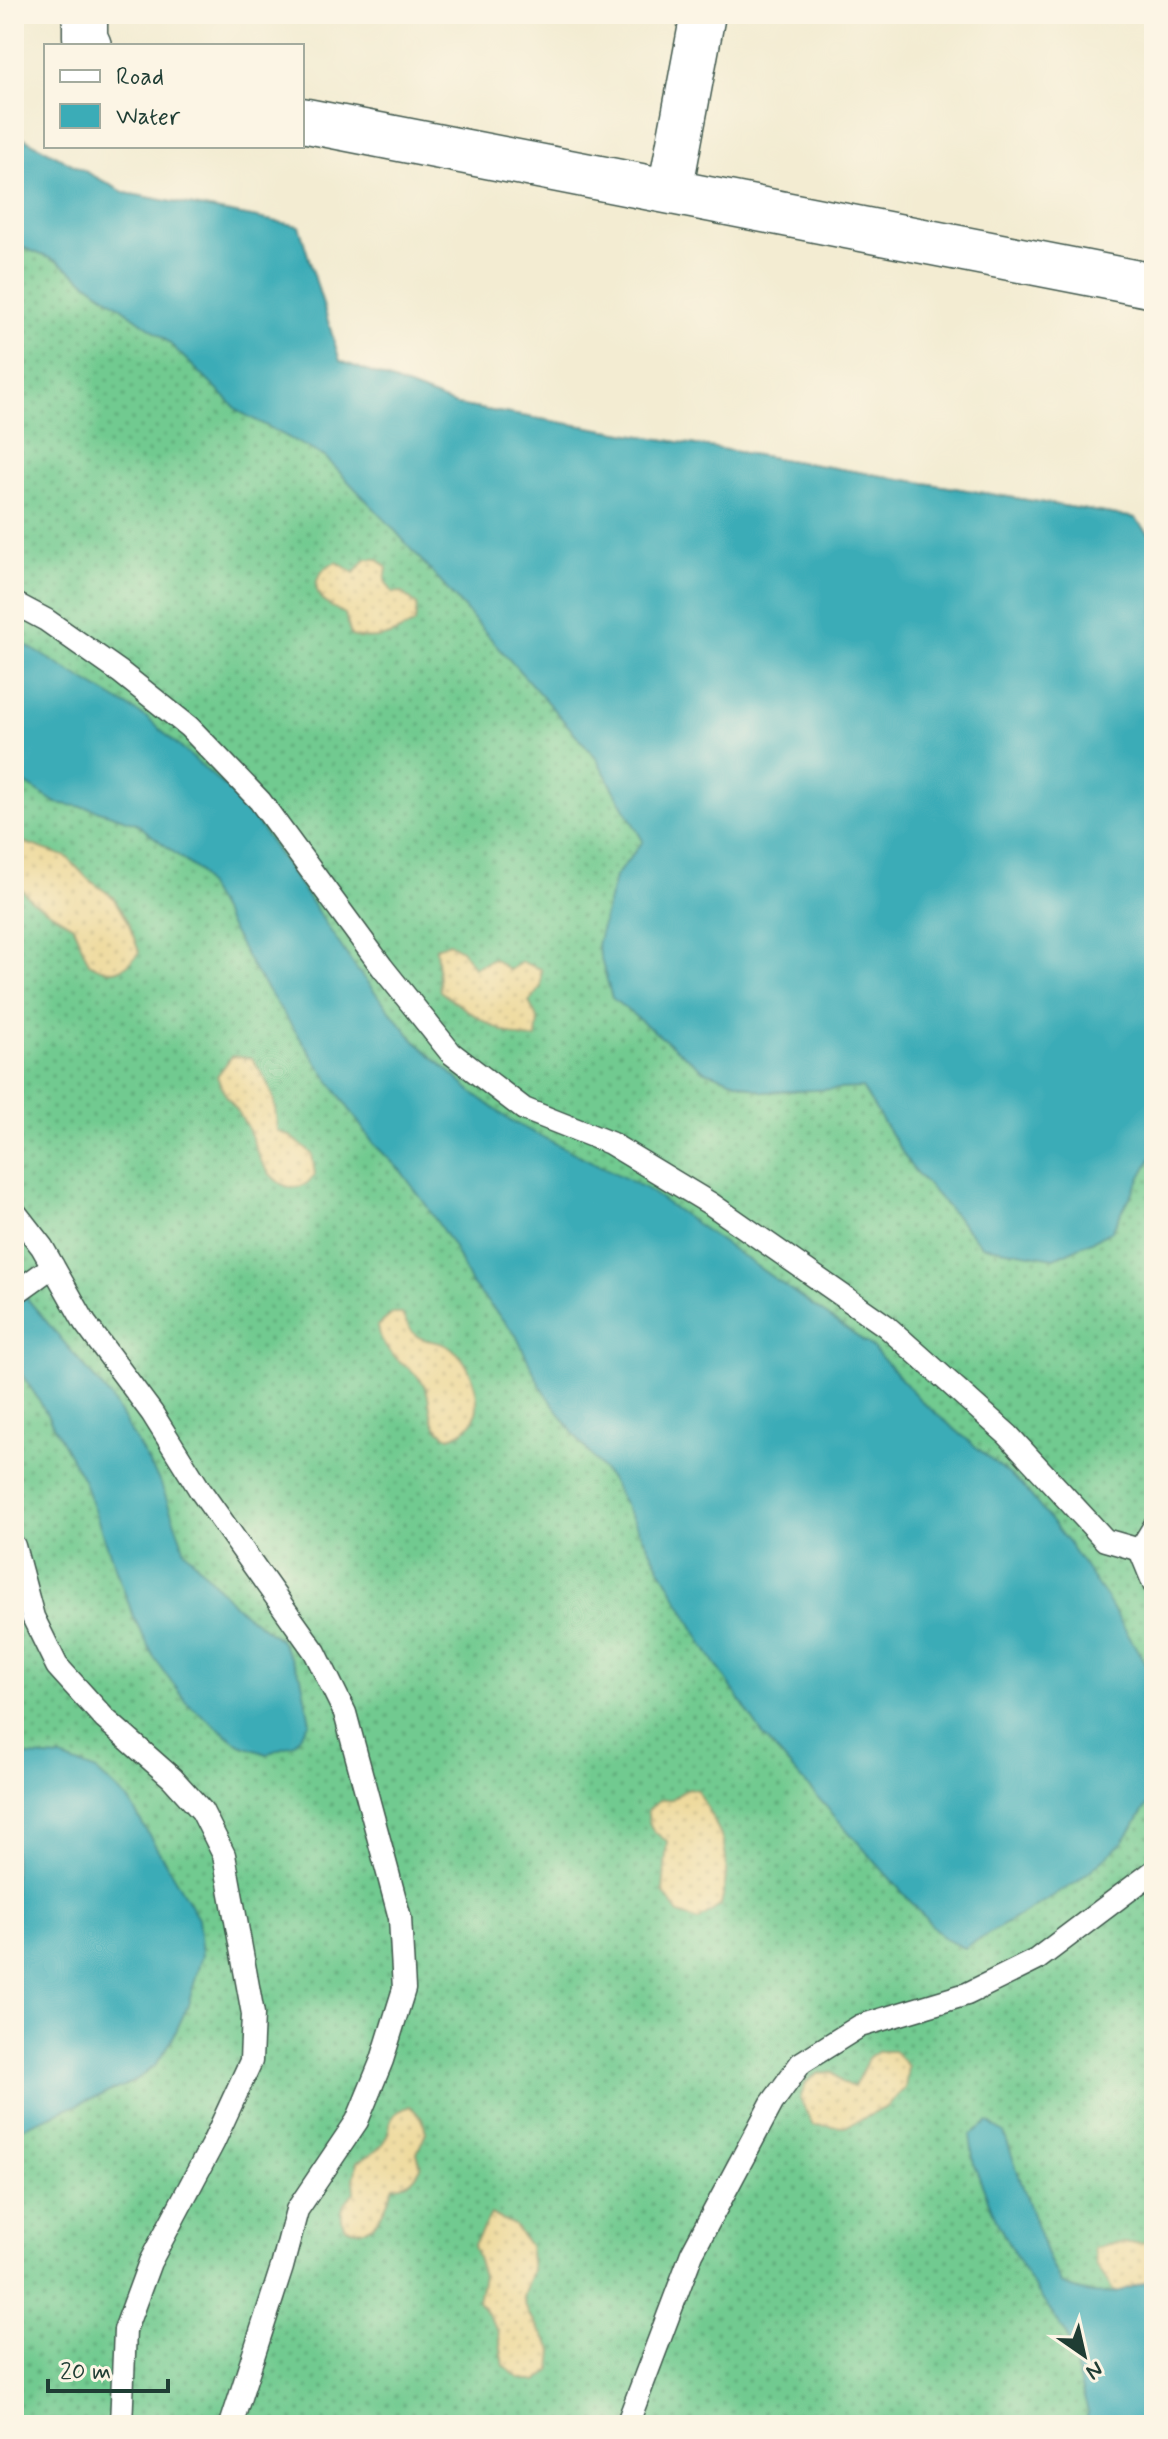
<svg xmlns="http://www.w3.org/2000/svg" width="1168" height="2439" font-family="Mynerve,sans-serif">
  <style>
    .grass { fill: url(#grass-dots); stroke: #488462; stroke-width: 2 }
    .sand { fill: url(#sand-dots); stroke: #868c69; stroke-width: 2 }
    .water { fill: #3bacb7; stroke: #2d7476; stroke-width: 2 }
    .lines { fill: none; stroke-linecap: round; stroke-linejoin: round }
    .lane-casing { stroke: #3f574c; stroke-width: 25 }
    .street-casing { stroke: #3f574c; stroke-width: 47 }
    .lane { stroke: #fff; stroke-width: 22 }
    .street { stroke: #fff; stroke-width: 44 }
  </style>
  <defs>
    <pattern id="grass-dots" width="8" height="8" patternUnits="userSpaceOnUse" patternTransform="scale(2)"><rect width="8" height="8" fill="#71ca90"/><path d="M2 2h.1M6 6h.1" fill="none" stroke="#5ca576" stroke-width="1.8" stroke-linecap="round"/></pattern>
    <pattern id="sand-dots" width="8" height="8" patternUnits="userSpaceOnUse" patternTransform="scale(2)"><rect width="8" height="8" fill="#eeda9e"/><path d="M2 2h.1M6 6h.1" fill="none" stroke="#ccbc89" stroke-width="1.8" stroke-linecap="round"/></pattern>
  </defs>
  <rect width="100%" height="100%" fill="#fcf5e5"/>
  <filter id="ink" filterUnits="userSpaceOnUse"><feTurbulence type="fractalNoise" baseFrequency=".0125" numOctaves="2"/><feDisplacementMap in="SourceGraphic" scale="16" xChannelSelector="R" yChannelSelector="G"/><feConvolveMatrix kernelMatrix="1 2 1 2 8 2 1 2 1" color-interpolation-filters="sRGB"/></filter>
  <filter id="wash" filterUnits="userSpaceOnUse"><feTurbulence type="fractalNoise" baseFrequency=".006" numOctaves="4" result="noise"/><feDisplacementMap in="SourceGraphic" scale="32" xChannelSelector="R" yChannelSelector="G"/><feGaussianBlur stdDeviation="1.8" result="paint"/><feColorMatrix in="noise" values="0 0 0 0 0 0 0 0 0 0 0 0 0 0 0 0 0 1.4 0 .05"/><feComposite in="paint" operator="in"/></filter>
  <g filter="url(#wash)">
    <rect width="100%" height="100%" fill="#f3ecd2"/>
    <path class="grass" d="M14,126L18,135L125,193L299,226L340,361L456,405L1135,518L1154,539V2425H14Z"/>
    <path class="sand" d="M366,559H378L387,568L385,581L393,593L401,592L417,605L415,623C393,635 376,643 351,636L345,614C338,610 327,606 322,599C309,584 321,567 337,562L354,573Z
      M14,839L67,857L88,879L113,897L129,924L139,952C125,972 112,977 89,963L73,926L32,901L22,890L14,888Z
      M449,943L461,950L474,967L494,959L509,970L522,962L541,969V987L529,1002L538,1020L536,1038C509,1043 462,1007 440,991L436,948Z
      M232,1056L252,1058C271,1086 276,1097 277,1131L290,1136L312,1154L315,1175C296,1200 274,1184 261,1161C254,1148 252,1132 243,1120C232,1101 225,1099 217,1076Z
      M392,1314H402C419,1353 431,1332 455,1351C472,1365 486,1406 470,1425C465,1431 457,1435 449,1437C425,1422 434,1412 426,1389C415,1363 382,1361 378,1326Z
      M688,1788L697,1790C723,1837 734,1851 721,1905L698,1921L679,1914L663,1892L667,1841C654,1833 647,1826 648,1810L660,1800L672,1799Z
      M879,2051H894L908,2066L905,2088L887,2107L845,2127L813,2125L800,2099L806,2083L817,2073L833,2072L842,2083L854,2087L868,2059Z
      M410,2106L422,2118L426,2132L417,2153L421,2167C414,2180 409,2185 394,2186C385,2209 374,2241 344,2226C338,2211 344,2202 355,2192L354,2180L357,2162C367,2157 378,2152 384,2141C396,2123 381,2117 410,2106Z
      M491,2214L514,2225L529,2246L532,2270L523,2297L528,2313L553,2350L551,2371L537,2382L519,2378L504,2366L498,2330L478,2301L483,2275L473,2246Z
      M1154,2242V2279L1115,2293L1097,2266L1093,2249L1107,2244Z"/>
    <path class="water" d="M14,126L18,135L125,193L299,226L340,361L456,405L1135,518L1154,539V1153L1111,1232L1055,1258L982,1246L912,1168L862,1088L764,1092L703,1070L612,998L597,945L615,877L643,841L595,756L390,525L325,457L240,412L164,338L57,261L14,244Z
      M14,638L147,718L229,790L252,815L357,970L415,1041L472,1092L512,1122L645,1188L872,1347L922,1402L1023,1486L1069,1544L1107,1599L1154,1678V1795L1122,1843L1077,1882L964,1948L943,1938L765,1738L704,1646L611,1480L573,1433L540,1385L516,1335L470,1282L453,1246L424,1202L401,1171L373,1143L317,1063L254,970L199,872L136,823L90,808L56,803L14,776Z
      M14,1279L29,1301L111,1398L161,1484L185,1551L235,1606L280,1640L301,1676L310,1722L294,1744L267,1754L240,1745L188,1704L155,1659L134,1618L83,1480L39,1400L14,1363Z
      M14,1755L61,1758L97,1771L129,1801L198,1918L202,1955L188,2005L172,2040L155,2066L133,2082L14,2131Z
      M989,2122L1004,2133L1047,2255L1061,2284C1102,2301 1115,2293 1154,2279V2425H1085L1088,2412L1066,2334L1029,2280L998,2224L974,2165L970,2135Z"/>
  </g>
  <g filter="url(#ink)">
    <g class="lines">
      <g class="lane-casing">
        <path id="lane" d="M14,603L46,620L120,672L189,727L260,801L382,967L451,1053L524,1109L610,1143L711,1204L886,1326L1008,1435L1105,1540L1140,1550
          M14,1211L42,1247L85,1323L152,1413L200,1490L315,1652L345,1713L400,1918L404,1989L382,2060L357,2121L297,2210L282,2267L231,2425
          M14,1294L53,1266
          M1154,1527L1140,1550L1154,1584
          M14,1546L33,1617L57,1666L105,1719L172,1778L202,1811L224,1855L253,2014L251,2061L213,2143L150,2262L125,2330L121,2425
          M627,2425L692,2253L772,2103L801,2063L860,2026L967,1994L1036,1960L1154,1871"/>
      </g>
      <g class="street-casing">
        <path id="street" d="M85,14V37L89,46
          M302,120L1154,286
          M670,191L703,14"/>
      </g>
      <use href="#lane" class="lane"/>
      <use href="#street" class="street"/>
    </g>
  </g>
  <rect width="1168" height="2439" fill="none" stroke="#fcf5e5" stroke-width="48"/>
  <rect x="44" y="44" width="260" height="104" fill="#fcf5e5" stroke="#a4ab9e" stroke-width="2"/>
  <rect x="60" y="70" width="40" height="12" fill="#ffffff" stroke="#a4ab9e" stroke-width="2"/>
  <text x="116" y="84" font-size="24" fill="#1f3d34">Road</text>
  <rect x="60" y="104" width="40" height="24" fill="#3bacb7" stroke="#a4ab9e" stroke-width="2"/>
  <text x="116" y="124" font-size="24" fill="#1f3d34">Water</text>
  <g transform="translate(1084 2355) rotate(146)" stroke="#fcf5e5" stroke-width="6" paint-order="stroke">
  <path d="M0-6L14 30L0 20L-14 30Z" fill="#1f3d34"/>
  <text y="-12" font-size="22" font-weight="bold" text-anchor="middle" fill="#1f3d34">N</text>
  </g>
  <path d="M48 2379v12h120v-12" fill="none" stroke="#1f3d34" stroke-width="4"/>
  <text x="60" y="2379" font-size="24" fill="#1f3d34" stroke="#fcf5e5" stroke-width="6" paint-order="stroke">20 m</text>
</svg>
